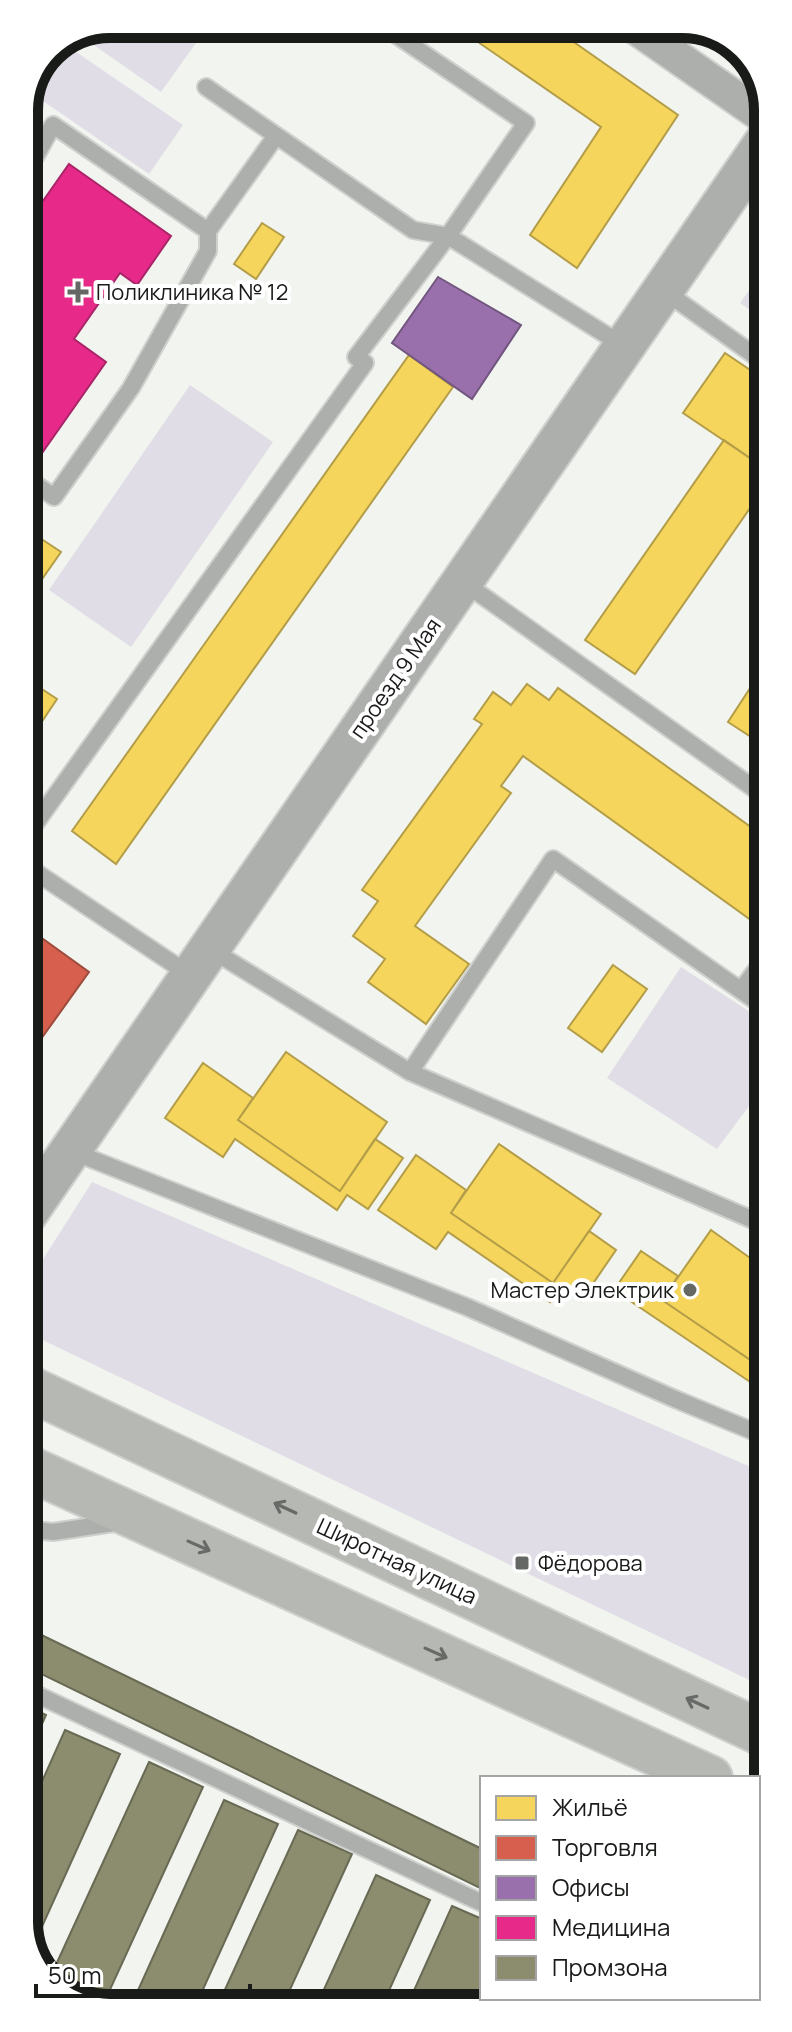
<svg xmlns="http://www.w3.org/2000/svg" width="792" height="2032" font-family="Manrope,sans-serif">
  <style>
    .green { fill: #e0dde7 }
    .homes { fill: #f6d55c; stroke: #b39d48; stroke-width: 2 }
    .shops { fill: #d6604d; stroke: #9d4b3d; stroke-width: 2 }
    .offices { fill: #9970ab; stroke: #72567f; stroke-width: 2 }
    .health { fill: #e7298a; stroke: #a92568; stroke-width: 2 }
    .industry { fill: #8c8c6e; stroke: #696a54; stroke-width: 2 }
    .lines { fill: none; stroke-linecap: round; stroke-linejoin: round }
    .service-casing { stroke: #ced0cd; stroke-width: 20 }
    .minor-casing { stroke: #ced0cd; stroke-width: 36 }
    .tertiary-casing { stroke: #ced0cd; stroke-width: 44 }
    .secondary-casing { stroke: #ced0cd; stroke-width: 48 }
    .service { stroke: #acafab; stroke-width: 16 }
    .minor { stroke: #acafab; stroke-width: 32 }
    .tertiary { stroke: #acafab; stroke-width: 40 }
    .secondary { stroke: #b6b8b4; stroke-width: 44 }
    .oneway { stroke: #676a66 }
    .poi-dot { fill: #646763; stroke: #fff; stroke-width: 3 }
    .labels { text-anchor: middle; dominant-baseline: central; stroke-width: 8; stroke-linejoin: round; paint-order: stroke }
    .poi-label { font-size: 22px; fill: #181b18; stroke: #fff; text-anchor: start }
    .street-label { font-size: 22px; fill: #181b18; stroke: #fff }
    .rim { fill: none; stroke: #181b18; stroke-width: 10 }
  </style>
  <rect width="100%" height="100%" fill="#f1f4ef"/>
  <path class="green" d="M110,24H184L201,36L161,92L81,36Z
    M63,43L183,125L149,174L30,92L49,49Z
    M24,110L42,121L24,153Z
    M765,268V321L740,303Z
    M190,385L273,442L131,647L49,590Z
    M681,967L767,1023V1082L717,1149L607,1078Z
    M92,1182L767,1474L768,1689L26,1332V1286Z"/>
  <path class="homes" d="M452,24H548L678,115L577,268L530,235L601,127Z
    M262,223L284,237L256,279L234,264Z
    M725,353L765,380L766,469L683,413Z
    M409,355L453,387L116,864L72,831Z
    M724,440L766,469V485L635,674L585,640Z
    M43,540L61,552L40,582L25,571V564Z
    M760,673L766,677V737L762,744L728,722Z
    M25,678L57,699L25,747Z
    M527,684L549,700L558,688L766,838V931L523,756L501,786L511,793L415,926L469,964L426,1024L368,982L385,959L353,936L378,901L362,890L482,724L474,719L493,692L511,705Z
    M613,965L647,989L602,1052L568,1028Z
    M286,1052L387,1122L340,1191L238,1120Z
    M203,1063L253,1098L238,1120L340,1191L375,1139L403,1158L368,1209L347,1195L337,1210L235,1139L223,1157L165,1118Z
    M499,1144L601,1214L553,1283L451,1213Z
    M416,1155L466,1190L451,1213L553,1283L589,1231L616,1250L581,1301L560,1287L550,1302L448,1232L436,1249L378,1210Z
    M711,1230L767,1270V1366L765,1370L662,1300Z
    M641,1251L678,1276L662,1300L765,1370L767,1366V1383L762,1390L614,1290Z"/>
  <path class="shops" d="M39,936L89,972L26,1060V1015L35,1002L26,996L25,955Z
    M26,996L35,1002L26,1015Z"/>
  <path class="offices" d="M438,277L521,325L472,399L392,343Z"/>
  <path class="health" d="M69,164L171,236L137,285L120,273L74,339L106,362L42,453L25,441L24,292L36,276L24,268V228Z"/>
  <path class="industry" d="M27,1628L482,1849V1889L27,1667Z
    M27,1706L46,1715L27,1758Z
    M65,1730L120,1754L31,1951L27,1945V1815Z
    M149,1762L203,1787L102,2007L54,1987L49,1980Z
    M224,1800L278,1824L195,2007L130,2008Z
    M298,1830L352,1854L282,2007H217Z
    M376,1875L430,1900L382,2006L316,2007Z
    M452,1906L482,1919V1984L472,2006H407Z"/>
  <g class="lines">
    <g class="service-casing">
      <path id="service" d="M206,87L413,230L448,236L526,123L380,24
        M24,177L53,125L208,231
        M663,290L765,363
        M25,477L54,497L131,388L208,251V231L276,136
        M463,582L766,797
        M25,838L365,363L356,357L448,236L624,346
        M25,865L190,975
        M210,949L410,1072L767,1226
        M741,990L766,957
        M410,1072L553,859L766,1008
        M71,1151L467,1307L675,1399L767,1437
        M26,1529L53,1532L120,1522
        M27,1690L482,1903
        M481,2006L485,1998"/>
    </g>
    <g class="minor-casing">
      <path id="minor" d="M630,24L765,118"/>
    </g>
    <g class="tertiary-casing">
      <path id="tertiary" d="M26,1215L765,142
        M758,1861L768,1846
        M659,2005L664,1998"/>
    </g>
    <g class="secondary-casing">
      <path id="secondary" d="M26,1387L768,1736
        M26,1467L710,1778
        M758,1800L768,1804"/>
    </g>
    <use href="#service" class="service"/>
    <use href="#minor" class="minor"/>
    <use href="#tertiary" class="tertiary"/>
    <use href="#secondary" class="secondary"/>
  </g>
  <defs><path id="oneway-shaft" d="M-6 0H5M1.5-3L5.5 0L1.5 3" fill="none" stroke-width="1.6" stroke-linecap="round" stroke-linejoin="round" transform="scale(2)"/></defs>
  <g class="oneway">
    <use href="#oneway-shaft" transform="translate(285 1508) rotate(-155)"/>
    <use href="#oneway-shaft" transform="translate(199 1546) rotate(24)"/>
    <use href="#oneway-shaft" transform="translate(436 1653) rotate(24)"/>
    <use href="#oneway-shaft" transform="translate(697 1703) rotate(-155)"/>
  </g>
  <g class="poi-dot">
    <path d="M74 280h8v8h8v8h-8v8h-8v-8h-8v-8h8z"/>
    <circle cx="690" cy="1290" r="8"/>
    <rect x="514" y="1555" width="16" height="16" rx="4"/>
  </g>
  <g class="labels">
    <g class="poi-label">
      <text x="96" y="292">Поликлиника № 12</text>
      <text x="674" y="1290" text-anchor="end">Мастер Электрик</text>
      <text x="538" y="1563">Фёдорова</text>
    </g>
    <g class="street-label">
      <text transform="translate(395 678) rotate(-55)">проезд 9 Мая</text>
      <text transform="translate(397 1561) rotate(25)">Широтная улица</text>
    </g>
  </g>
  <path d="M0 0H792V2032H0ZM110 38H682A72 72 0 0 1 754 110V1922A72 72 0 0 1 682 1994H110A72 72 0 0 1 38 1922V110A72 72 0 0 1 110 38Z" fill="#fff" fill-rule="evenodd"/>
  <path class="rim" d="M110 38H682A72 72 0 0 1 754 110V1922A72 72 0 0 1 682 1994H110A72 72 0 0 1 38 1922V110A72 72 0 0 1 110 38Z"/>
  <rect x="480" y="1776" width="280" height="224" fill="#ffffff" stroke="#a3a4a3" stroke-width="2"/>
  <rect x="496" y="1796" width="40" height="24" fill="#f6d55c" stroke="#a3a4a3" stroke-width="2"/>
  <text x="552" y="1816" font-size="24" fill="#181b18">Жильё</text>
  <rect x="496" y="1836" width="40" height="24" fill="#d6604d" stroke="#a3a4a3" stroke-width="2"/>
  <text x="552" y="1856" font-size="24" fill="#181b18">Торговля</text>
  <rect x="496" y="1876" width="40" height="24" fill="#9970ab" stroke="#a3a4a3" stroke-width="2"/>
  <text x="552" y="1896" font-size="24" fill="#181b18">Офисы</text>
  <rect x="496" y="1916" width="40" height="24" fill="#e7298a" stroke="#a3a4a3" stroke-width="2"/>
  <text x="552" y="1936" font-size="24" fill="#181b18">Медицина</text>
  <rect x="496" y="1956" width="40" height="24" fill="#8c8c6e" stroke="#a3a4a3" stroke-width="2"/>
  <text x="552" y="1976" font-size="24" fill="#181b18">Промзона</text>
  <path d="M36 1984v12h214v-12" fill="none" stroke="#181b18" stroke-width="4"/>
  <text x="48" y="1984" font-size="24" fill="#181b18" stroke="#ffffff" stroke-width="6" paint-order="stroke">50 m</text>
</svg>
